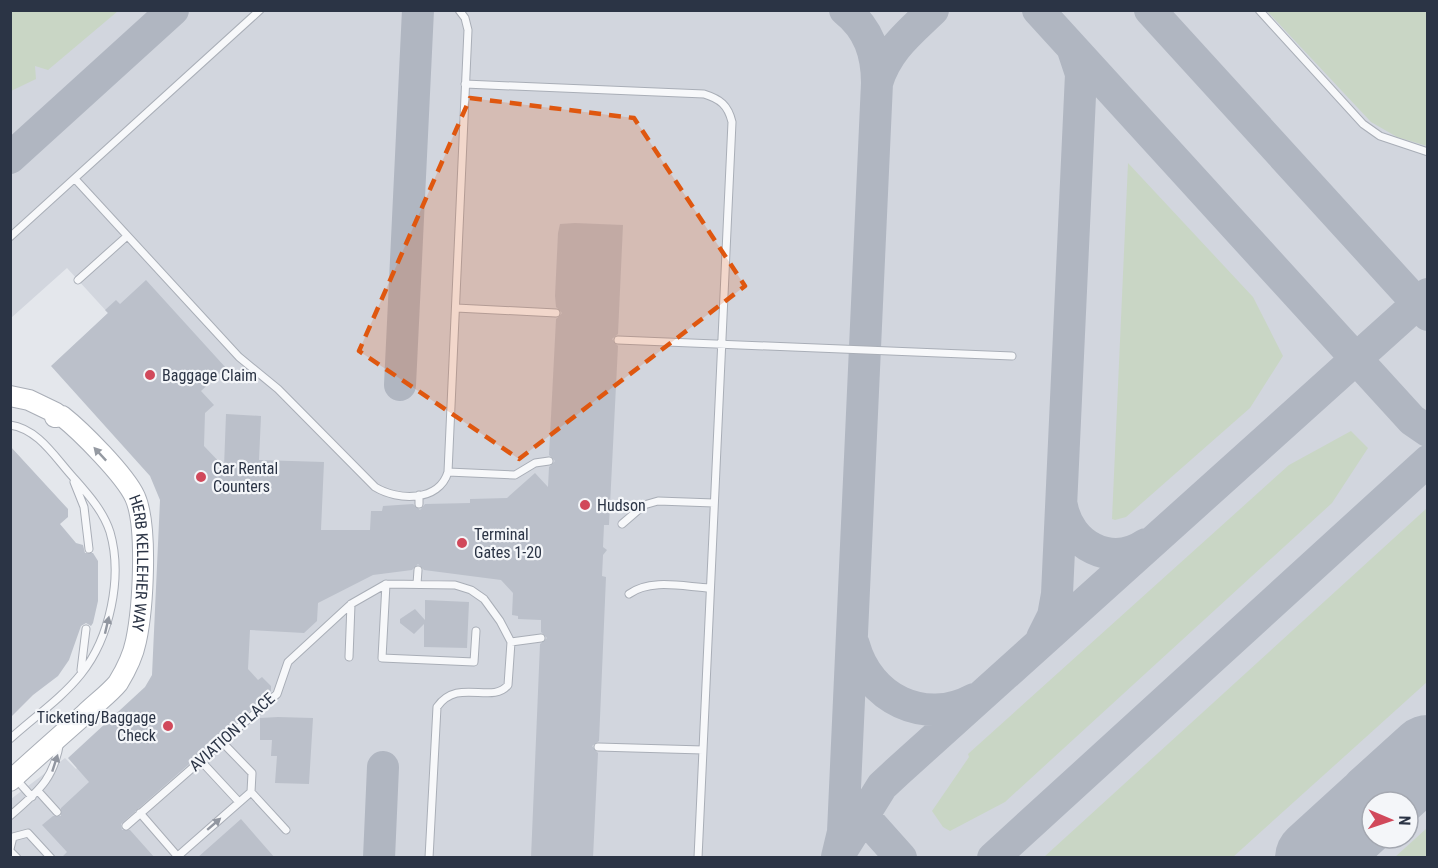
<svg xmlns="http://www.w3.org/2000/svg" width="1438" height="868" font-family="'Roboto Condensed',sans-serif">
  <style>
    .built { fill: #d2d6de; fill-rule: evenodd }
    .green { fill: #c9d6c5 }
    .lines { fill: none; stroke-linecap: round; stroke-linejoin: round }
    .taxiway { stroke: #b0b6c1; stroke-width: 32 }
    .runway { stroke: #b0b6c1; stroke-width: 80 }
    .building { fill: #bbc0ca }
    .service-casing { stroke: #a9aeb7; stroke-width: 9 }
    .secondary-casing { stroke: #a9aeb7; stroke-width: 22 }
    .service { stroke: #f7f8fa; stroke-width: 7 }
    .secondary { stroke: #fff; stroke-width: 20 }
    .oneway { fill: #959aa2 }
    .oneway2 { fill: #9196a0 }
    .marked { fill: #df570f; fill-opacity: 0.2; stroke: #df570f; stroke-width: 4.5; stroke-dasharray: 12 8; stroke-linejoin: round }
    .poi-dot { fill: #d1495b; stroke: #f4f6f9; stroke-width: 2 }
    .labels { text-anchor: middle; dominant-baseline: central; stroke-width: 4.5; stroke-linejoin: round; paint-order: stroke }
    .poi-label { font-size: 16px; fill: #2b3445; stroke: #f4f6f9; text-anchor: start }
    .street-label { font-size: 16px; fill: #2b3445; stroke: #f4f6f9 }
  </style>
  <rect width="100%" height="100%" fill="#e4e7ec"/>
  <path class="built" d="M11,11H1427V857H11V799L65,758L76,769L162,675L190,499L67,352L108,313L67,268L11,318ZM1372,802H1408V838H1372Z"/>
  <path class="green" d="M11,10H118V11L48,70L35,66L36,79L11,91Z
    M1267,11H1427V146L1397,137L1371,122Z
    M1128,163L1253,297L1283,356L1250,408L1126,517L1115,520L1112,519Z
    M1351,431L1368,448L1332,503L1005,802L950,831L943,827L932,811L969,757L968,754L1289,465Z
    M1427,508V682L1233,857H1044Z
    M1427,828V857H1395Z"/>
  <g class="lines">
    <path class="taxiway" d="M1038,10L1412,420L1428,431
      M1150,10L1428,315
      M877,83C887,50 909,33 933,10
      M10,158L173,10
      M400,385L418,10
      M1062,506C1069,545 1111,568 1146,544
      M1042,638L1053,616L1057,594L1081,74L1073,50
      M854,645C869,699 924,726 974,699
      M851,802L901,858
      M844,847L882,786L897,772L1428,294
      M837,857L843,832L877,83C877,54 869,29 845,10
      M379,858L383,767
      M993,858L1428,461"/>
    <path class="runway" d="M1376,802L1428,755
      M1315,858L1372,806"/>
  </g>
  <path class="building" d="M575,223L623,225L618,334L612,339L618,346L609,525H604L603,547L607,550L603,555L602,576L606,577L599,741L592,746L598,753L593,858H531L540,644L547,638L541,632V620L518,619V616L512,615L513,593L501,580L424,570L418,564L412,570L373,575L318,603L317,621L304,633L250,630L248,669L258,680L262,677L271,686V692L121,824L122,830H130L155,858H61L67,852L42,825L53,816H61V808L89,782L68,758L145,687L152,675L160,500L150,476L51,366L108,313L105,310L116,300L120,304L146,280L226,368L201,391L214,405L205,413L204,446L224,467L226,414L261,416L259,460L324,462L321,530H370L371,511H382L383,506L413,504L420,510L425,504L470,503V499L507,498L535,473L548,487L549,467L555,461L549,455L556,319L562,313L556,307L555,296L558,233L560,224Z
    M10,446L68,509V517L60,524L76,543L83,545L85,553H93L98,561V601L93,623L91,626L86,623L81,626L69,660L58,676L33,695L10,718Z
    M425,600L469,602L467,648L424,647V624L414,634L400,623V619L415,609L425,620Z
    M278,717L313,718L309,784L275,783L277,756H271L272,740H260V718Z
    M241,819L275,858H197Z"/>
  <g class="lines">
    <g class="service-casing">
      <path id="service" d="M1259,10L1363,124L1380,136L1428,152
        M465,84L704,94C720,99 728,105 732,122L698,858
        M76,180L239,357L278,389L375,487C398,501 439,502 448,472L468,30L465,18L459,10
        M10,237L260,10
        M78,280L126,237
        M456,308L556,313
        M618,340L1012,356
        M10,425C38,429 54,456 72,476C86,492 103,510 110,532C123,577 110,638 81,674C62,698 33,718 10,739
        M448,472L515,475L535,463L549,461
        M74,482L84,507L89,549
        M419,495V504
        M622,524L644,505L658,501L714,503
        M386,584L382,658L474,662L476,631
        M417,584L418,570
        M629,594C651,578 685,587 710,588
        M511,642L541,638
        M349,657L351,604
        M81,670L86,629
        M598,747L703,750
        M201,761L239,802
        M16,779L32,797
        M38,791L57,812
        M251,792L286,830
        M140,813L179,858
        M10,816C38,791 54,780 60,741
        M126,826L277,694L288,662L351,604L386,584L455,585L471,590L484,599L500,621L511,642L508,685C492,705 458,677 437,707L429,858
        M13,837L28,833L51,858
        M10,849L13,837
        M10,851L17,858
        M178,856L251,792L252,773L222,742"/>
    </g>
    <g class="secondary-casing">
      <g id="secondary">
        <path id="s1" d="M10,396L29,400L56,413L55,417L62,416C81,431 125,475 135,497C148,526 143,608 136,641C133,656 126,670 118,683C109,694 95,704 85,714C60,736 35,758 10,781"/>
      </g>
    </g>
    <use href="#service" class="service"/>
    <use href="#secondary" class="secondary"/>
  </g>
  <defs><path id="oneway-solid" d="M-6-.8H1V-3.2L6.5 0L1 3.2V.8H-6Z" transform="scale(1.5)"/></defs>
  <use class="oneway" href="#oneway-solid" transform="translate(100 454) rotate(-133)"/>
  <g class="oneway2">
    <use href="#oneway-solid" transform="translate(107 625) rotate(-77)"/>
    <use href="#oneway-solid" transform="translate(55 763) rotate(-72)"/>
    <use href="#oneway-solid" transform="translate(214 824) rotate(-41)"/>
  </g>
  <path class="marked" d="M470,98L634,118L745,286L519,459L359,351Z"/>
  <g class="poi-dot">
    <circle cx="150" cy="375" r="6"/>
    <circle cx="201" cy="477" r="6"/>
    <circle cx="585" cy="505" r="6"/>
    <circle cx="462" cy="543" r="6"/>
    <circle cx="168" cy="726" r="6"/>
  </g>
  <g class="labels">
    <g class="poi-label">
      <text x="162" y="375">Baggage Claim</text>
      <text x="213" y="468">Car Rental<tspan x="213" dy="18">Counters</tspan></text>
      <text x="597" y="505">Hudson</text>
      <text x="474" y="534">Terminal<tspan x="474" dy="18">Gates 1-20</tspan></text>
      <text x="156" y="717" text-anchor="end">Ticketing/Baggage<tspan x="156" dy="18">Check</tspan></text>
    </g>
    <g class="street-label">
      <text stroke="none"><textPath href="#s1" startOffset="237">HERB KELLEHER WAY</textPath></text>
      <text transform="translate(232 732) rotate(-42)">AVIATION PLACE</text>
    </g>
  </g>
  <rect width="1438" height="868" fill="none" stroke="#2b3445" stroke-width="24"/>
  <g transform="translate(1390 820) rotate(92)"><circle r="28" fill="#f4f6f9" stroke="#a4a8b1" stroke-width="1.5"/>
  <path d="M0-4.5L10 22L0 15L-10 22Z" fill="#d1495b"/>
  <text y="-9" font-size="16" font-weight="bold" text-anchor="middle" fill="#2b3445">N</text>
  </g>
</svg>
